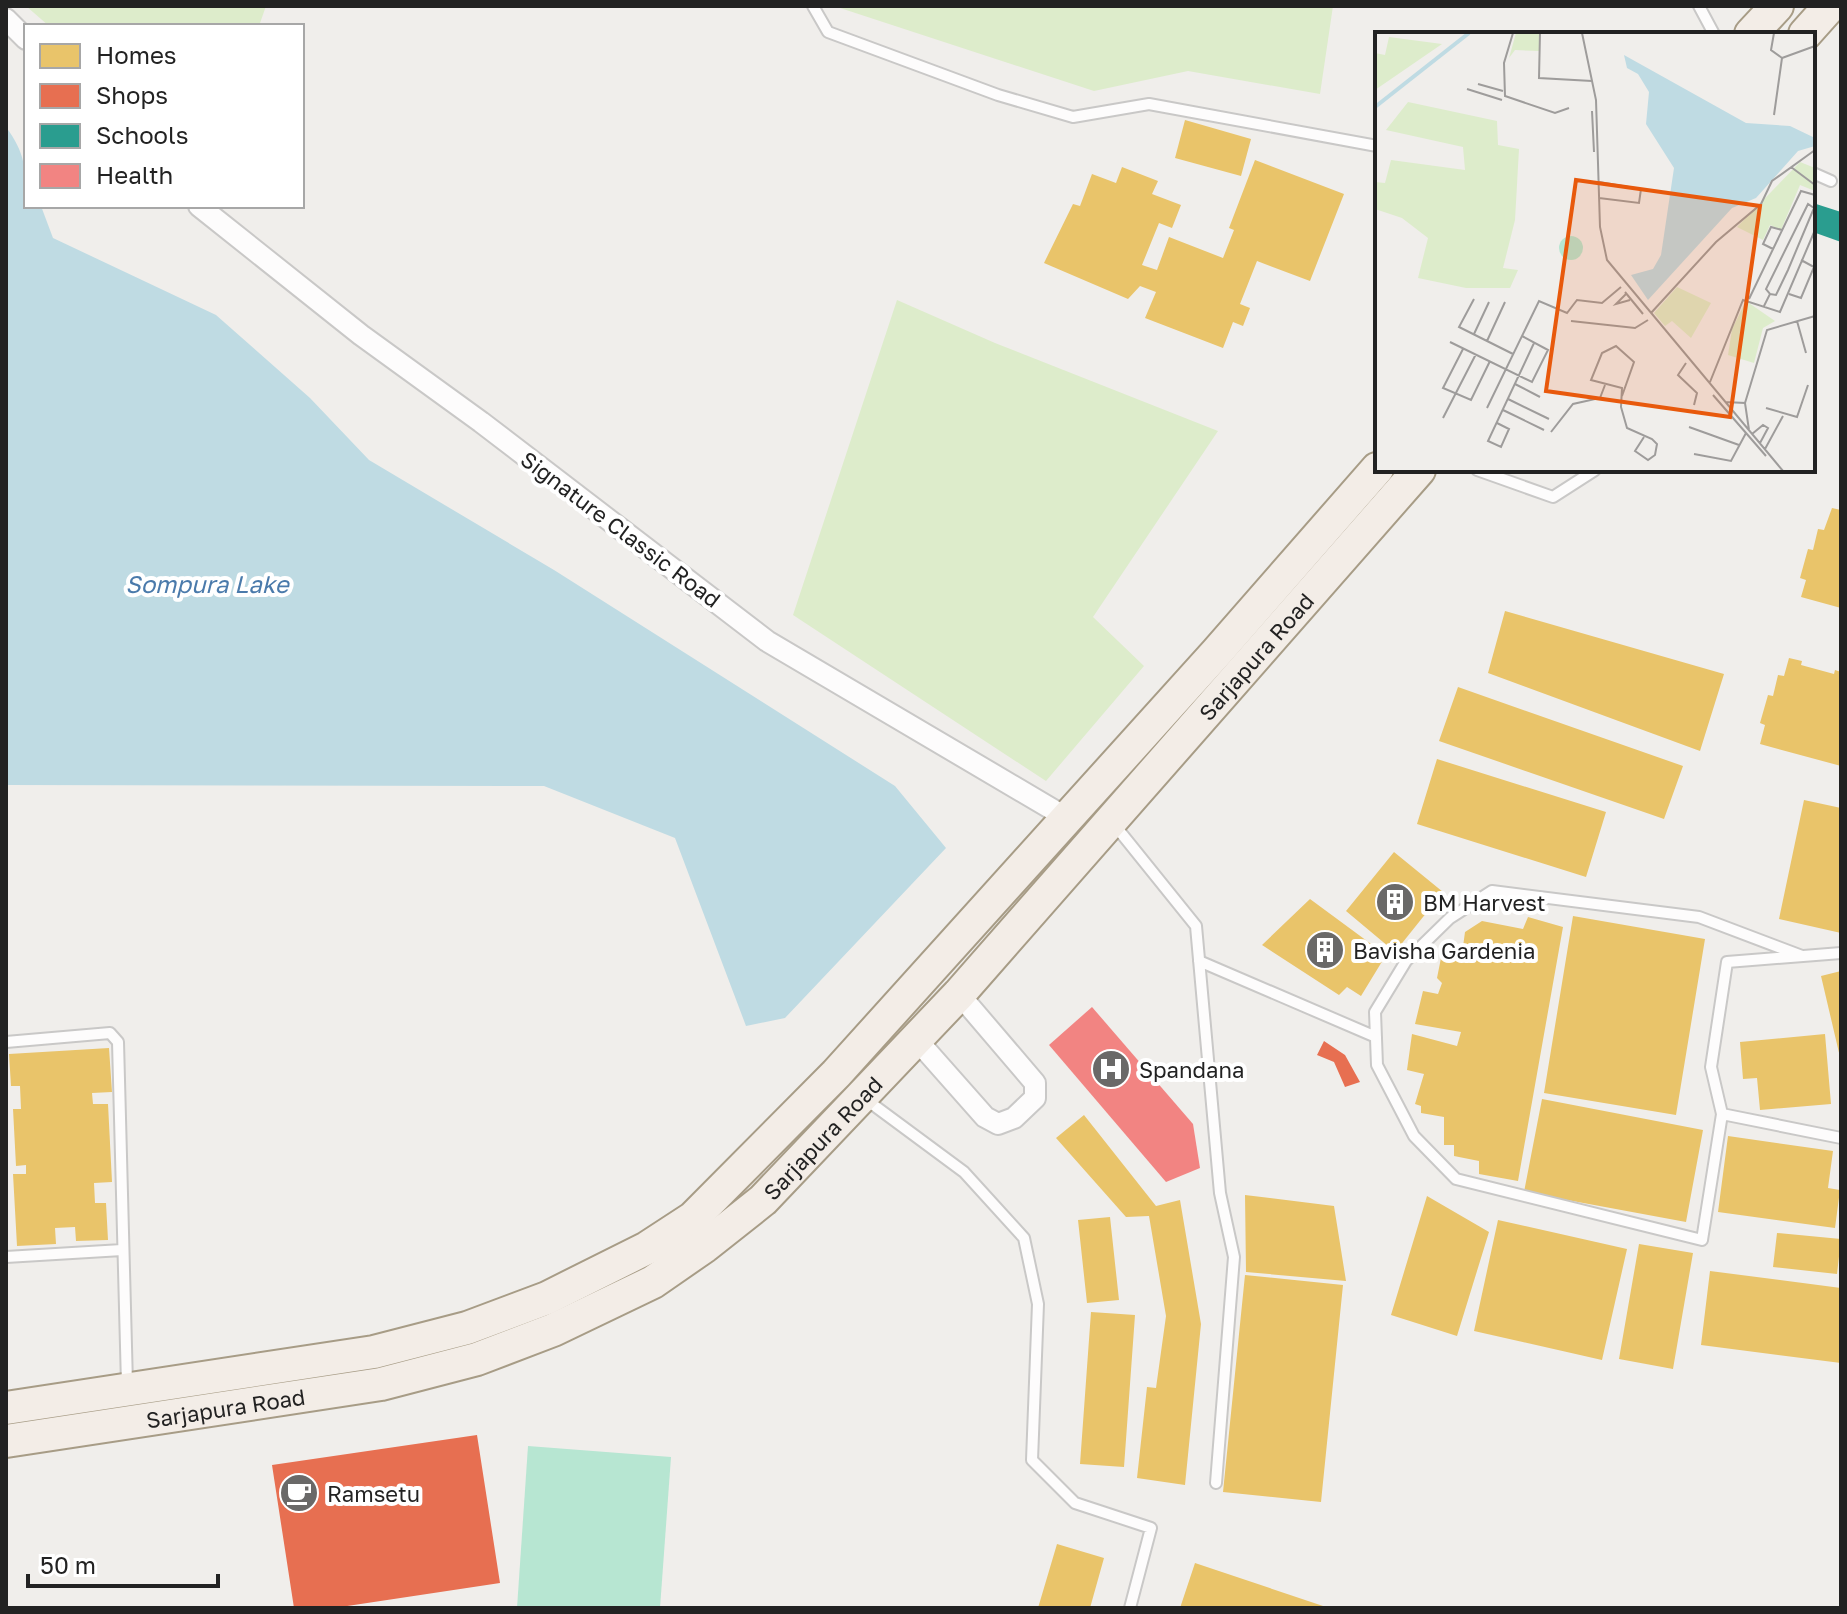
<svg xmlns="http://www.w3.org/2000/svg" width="1847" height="1614" font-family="'Golos Text',sans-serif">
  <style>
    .grass { fill: #ddeccb }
    .pitch { fill: #b7e6d2 }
    .water { fill: #bfdbe3 }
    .homes { fill: #e9c46a }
    .shops { fill: #e76f51 }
    .schools { fill: #2a9d8f }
    .health { fill: #f28482 }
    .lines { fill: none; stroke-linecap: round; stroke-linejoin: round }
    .lane-casing { stroke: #c9c8c7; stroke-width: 14 }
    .street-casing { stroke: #c9c8c7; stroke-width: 24 }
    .primary-casing { stroke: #a79c86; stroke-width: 36 }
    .lane { stroke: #fdfcfc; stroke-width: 10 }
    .street { stroke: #fdfcfc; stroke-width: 20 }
    .primary { stroke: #f3ede7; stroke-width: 32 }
    .labels { text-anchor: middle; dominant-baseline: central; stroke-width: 8; stroke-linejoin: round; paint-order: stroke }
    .street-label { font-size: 22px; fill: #222; stroke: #fff }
    .poi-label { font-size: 22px; fill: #222; stroke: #fff; text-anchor: start }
    .water-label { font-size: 24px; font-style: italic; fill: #4a7aab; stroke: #fff }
    .inset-river { fill: none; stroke: #bfdbe3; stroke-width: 4 }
    .inset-road { fill: none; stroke: #9e9c9b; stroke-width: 2 }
    .view { fill: #e8590c; fill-opacity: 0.15; stroke: #e8590c; stroke-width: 4 }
    .inset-edge { fill: none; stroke: #222; stroke-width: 4 }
  </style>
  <rect width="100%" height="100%" fill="#f0eeeb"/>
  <path class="grass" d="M26,6H266L259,26H49Z
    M834,6H1333L1320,94L1188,71L1094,91Z
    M897,300L995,343L1218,431L1093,617L1144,666L1046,781L793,615Z"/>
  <path class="pitch" d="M528,1446L671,1457L660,1608H517Z"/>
  <path class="water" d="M6,127C27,155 26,173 26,206H41L53,238L216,315L310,398L369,460L554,570L895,786L946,848L785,1018L746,1026L675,838L544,786L6,785Z"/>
  <path class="homes" d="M1185,120L1251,139L1241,176L1175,158Z
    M1255,160L1344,194L1310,281L1257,261L1240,304L1250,308L1243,326L1233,322L1223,348L1145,318L1156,292L1140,286L1128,299L1044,263L1073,204L1080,206L1092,174L1116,183L1122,167L1158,181L1152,194L1181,205L1172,228L1159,223L1142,265L1157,270L1169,237L1223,258L1234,230L1229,228Z
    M1832,508L1841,510V608L1801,597L1806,580L1800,578L1808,549L1813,550L1818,529L1824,530Z
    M1505,611L1724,674L1700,751L1488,673Z
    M1789,658L1802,661L1801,665L1834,674L1835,670L1841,672V766L1760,744L1765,725L1760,723L1768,695L1773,696L1778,675L1784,676Z
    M1458,687L1683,766L1664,819L1439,741Z
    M1437,759L1606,812L1586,877L1417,824Z
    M1804,800L1841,808V933L1779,919Z
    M1394,852L1443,892L1395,952L1346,911Z
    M1310,899L1386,955L1361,996L1347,987L1339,995L1262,945Z
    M1573,916L1705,939L1676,1115L1544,1093Z
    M1528,917L1563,927L1518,1181L1479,1174V1161L1454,1156V1145H1444V1117L1421,1113V1106L1415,1104L1424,1074L1407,1070L1412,1034L1457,1046L1461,1032L1415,1024L1423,991L1438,994L1442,983L1437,978L1442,953L1462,954L1465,932L1482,921L1523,929Z
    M1841,971V1057H1840L1821,976Z
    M1825,1034L1831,1104L1760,1110L1757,1078L1743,1079L1740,1042Z
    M109,1048L112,1092L92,1093L93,1104H108L112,1182L94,1183L95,1203H106L108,1240L76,1241L75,1227L55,1228L56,1244L17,1246L13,1174H26V1165L16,1166L13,1109H21L20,1086H11L9,1054Z
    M1542,1099L1703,1130L1686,1222L1524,1192Z
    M1084,1115L1156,1206L1180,1200L1201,1324L1185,1485L1137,1478L1147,1387L1156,1388L1166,1316L1149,1216L1126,1217L1056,1138Z
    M1728,1136L1833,1151L1828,1188L1840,1190L1835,1228L1718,1212Z
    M1245,1195L1334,1206L1346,1281L1246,1272Z
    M1427,1196L1489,1232L1457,1336L1391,1315Z
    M1110,1217L1119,1300L1087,1303L1078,1220Z
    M1498,1220L1627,1249L1602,1360L1474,1331Z
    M1777,1233L1841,1239L1837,1274L1773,1267Z
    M1639,1244L1693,1253L1673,1369L1619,1359Z
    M1710,1271L1841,1288V1363L1701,1345Z
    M1245,1275L1343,1285L1321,1502L1223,1492Z
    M1091,1312L1135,1315L1124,1467L1080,1464Z
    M1057,1544L1104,1558L1090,1608H1038Z
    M1195,1563L1326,1607V1608H1180Z"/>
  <path class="shops" d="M1324,1041L1345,1055L1360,1082L1345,1087L1334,1062L1317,1055Z
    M477,1435L500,1583L334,1608H294L272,1465Z"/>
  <path class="schools" d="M1813,203L1841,212V242L1813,232Z"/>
  <path class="health" d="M1092,1007L1193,1124L1200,1168L1166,1182L1049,1045Z"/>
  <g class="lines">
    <g class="lane-casing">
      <path id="lane" d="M813,6L828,32L998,95L1073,117L1149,104L1377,146
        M1699,6L1714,34
        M1813,173L1831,181
        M1477,470L1553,497L1595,470
        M1113,823L1196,926L1220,1193L1234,1257L1216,1483
        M1802,956L1699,917L1492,891L1450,918L1406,961L1375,1012L1377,1065L1414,1136L1456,1179L1702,1240L1722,1114L1711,1067L1727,962L1841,953
        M1199,961L1376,1037
        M6,1042L110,1033L118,1042L127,1384
        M864,1098L964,1172L1024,1238L1038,1304L1032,1460L1075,1503L1151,1528L1130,1608
        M1722,1114L1841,1138
        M6,1257L122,1250"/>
    </g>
    <g class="street-casing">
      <path id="street" d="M6,19L26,39
        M199,206L361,335L481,422L767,641L1067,818
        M916,1039L985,1117L998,1124L1014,1118L1035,1098V1083L959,994"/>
    </g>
    <g class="primary-casing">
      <g id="primary">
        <path d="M1751,34L1777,6"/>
        <path d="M1805,34L1830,6"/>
        <path d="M6,1408L374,1352L467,1328L547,1298L647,1248L693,1218L836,1074L1217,652L1377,469"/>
        <path id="s1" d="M6,1441L381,1384L477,1359L553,1330L653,1282L705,1246L763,1200L959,994L1419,470"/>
      </g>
    </g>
    <use href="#lane" class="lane"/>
    <use href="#street" class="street"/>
    <use href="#primary" class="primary"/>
  </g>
  <defs>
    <g id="building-disc" transform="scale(2)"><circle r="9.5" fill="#6a6968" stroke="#fff"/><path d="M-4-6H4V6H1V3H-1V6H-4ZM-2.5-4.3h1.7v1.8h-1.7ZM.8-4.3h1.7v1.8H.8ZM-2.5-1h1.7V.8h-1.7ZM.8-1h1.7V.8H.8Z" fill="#fff"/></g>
    <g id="hospital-disc" transform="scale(2)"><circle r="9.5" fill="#6a6968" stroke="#fff"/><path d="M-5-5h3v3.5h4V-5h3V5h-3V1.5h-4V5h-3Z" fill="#fff"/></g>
    <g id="cafe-disc" transform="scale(2)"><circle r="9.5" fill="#6a6968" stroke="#fff"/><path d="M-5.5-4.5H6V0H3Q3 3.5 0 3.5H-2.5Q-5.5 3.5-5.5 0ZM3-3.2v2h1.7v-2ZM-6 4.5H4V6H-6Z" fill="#fff"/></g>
  </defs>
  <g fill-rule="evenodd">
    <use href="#building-disc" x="1395" y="902"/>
    <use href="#building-disc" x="1325" y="950"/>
    <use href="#hospital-disc" x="1111" y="1069"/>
    <use href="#cafe-disc" x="299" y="1493"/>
  </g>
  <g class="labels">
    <g class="street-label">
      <text transform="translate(621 529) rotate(37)">Signature Classic Road</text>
      <text stroke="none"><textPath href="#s1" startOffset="1542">Sarjapura Road</textPath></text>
      <text stroke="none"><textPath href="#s1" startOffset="894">Sarjapura Road</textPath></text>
      <text stroke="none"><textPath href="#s1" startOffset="222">Sarjapura Road</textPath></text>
    </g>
    <g class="poi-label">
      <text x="1423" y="902">BM Harvest</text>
      <text x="1353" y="950">Bavisha Gardenia</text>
      <text x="1139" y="1069">Spandana</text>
      <text x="327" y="1493">Ramsetu</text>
    </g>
    <g class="water-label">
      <text x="207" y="583">Sompura Lake</text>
    </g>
  </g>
  <g transform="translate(1375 32)">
    <rect width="440" height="440" fill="#f0eeeb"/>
    <path d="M141,1H165L164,19L140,18L134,26ZM14,5L67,12L0,58V21L10,23ZM33,70L122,89L123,113L144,117L140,188L128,236L143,238L135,256H91L43,246L53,206L27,186L0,177V150L10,151L16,128L90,138L88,115L11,98ZM425,130L440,136V159L425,153L406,198L395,193L388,208L362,195ZM302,255L336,271L316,306L297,289L290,294L279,281ZM371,269L400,289L388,296L379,331L353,323L357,297Z" fill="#ddeccb"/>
    <path d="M184 216a12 12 0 1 1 24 0a12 12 0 1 1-24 0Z" fill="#b7e6d2"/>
    <path d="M249,23L371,91L415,94L440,106V114L423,119L381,166L357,176L273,268L256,243L278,237L286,223L299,136L271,92L274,60L263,42L252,36Z" fill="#bfdbe3"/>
    <path class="inset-river" d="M0,75L94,1"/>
    <path class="inset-road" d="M138,1L129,31L130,64L180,81L194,76M165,1L164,46L217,49M207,1L221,68L225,195L232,228L408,439M399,1L396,18L407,26M407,26L440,14M103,52L128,59M92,57L127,68M217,79L219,120M399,83L407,26M416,135L440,153M224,150L266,157L264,171L224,166M398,217L388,212L396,195L407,198M250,260L268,282M251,262L241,272L255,268M414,262L426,266L439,235L426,228M99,267L84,295L138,322M374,267L426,159L440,163M389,274L395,262L391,257L433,172L439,176L413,238L401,263L395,262M276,281L341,210L386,172L397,149L440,118M196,289L260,296L273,288M422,289L431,321M99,302L114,270M112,309L130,270M75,310L157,350L173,318L147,304M88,317L68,356L96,368L115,329M311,331L303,343L322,361L319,373M335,350L368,268L405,280L440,198M140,352L165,365M338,363L391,424M247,364L259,330L241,314L227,321L216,348L247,356L246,375L252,396L277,407L282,412L280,423L273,428L260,419L269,405M133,367L174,387M350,370L370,371L374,398M370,371L392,298L440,284M112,376L164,269L192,281L202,268L227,271L246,255M391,376L422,385L433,353M128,378L169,398M68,386L101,322M122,391L134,397L126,415L113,409L159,311M314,395L364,413M176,400L198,372L225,366L230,353M377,402L388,393L393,396L385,411M390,417L408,384M319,422L356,429L371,401"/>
    <path class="view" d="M201,148L385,174L355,385L171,359Z"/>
    <rect width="440" height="440" class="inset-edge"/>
  </g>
  <rect width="1847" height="1614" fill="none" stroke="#222222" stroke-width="16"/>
  <rect x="24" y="24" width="280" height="184" fill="#ffffff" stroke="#a7a7a7" stroke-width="2"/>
  <rect x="40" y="44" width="40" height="24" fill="#e9c46a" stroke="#a7a7a7" stroke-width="2"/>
  <text x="96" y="64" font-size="24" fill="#222222">Homes</text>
  <rect x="40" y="84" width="40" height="24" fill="#e76f51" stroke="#a7a7a7" stroke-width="2"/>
  <text x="96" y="104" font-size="24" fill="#222222">Shops</text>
  <rect x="40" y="124" width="40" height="24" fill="#2a9d8f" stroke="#a7a7a7" stroke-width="2"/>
  <text x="96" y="144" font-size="24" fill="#222222">Schools</text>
  <rect x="40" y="164" width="40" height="24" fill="#f28482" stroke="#a7a7a7" stroke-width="2"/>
  <text x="96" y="184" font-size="24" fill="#222222">Health</text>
  <path d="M28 1574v12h190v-12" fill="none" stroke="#222222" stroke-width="4"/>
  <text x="40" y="1574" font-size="24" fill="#222222" stroke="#ffffff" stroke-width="6" paint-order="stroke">50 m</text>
</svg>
